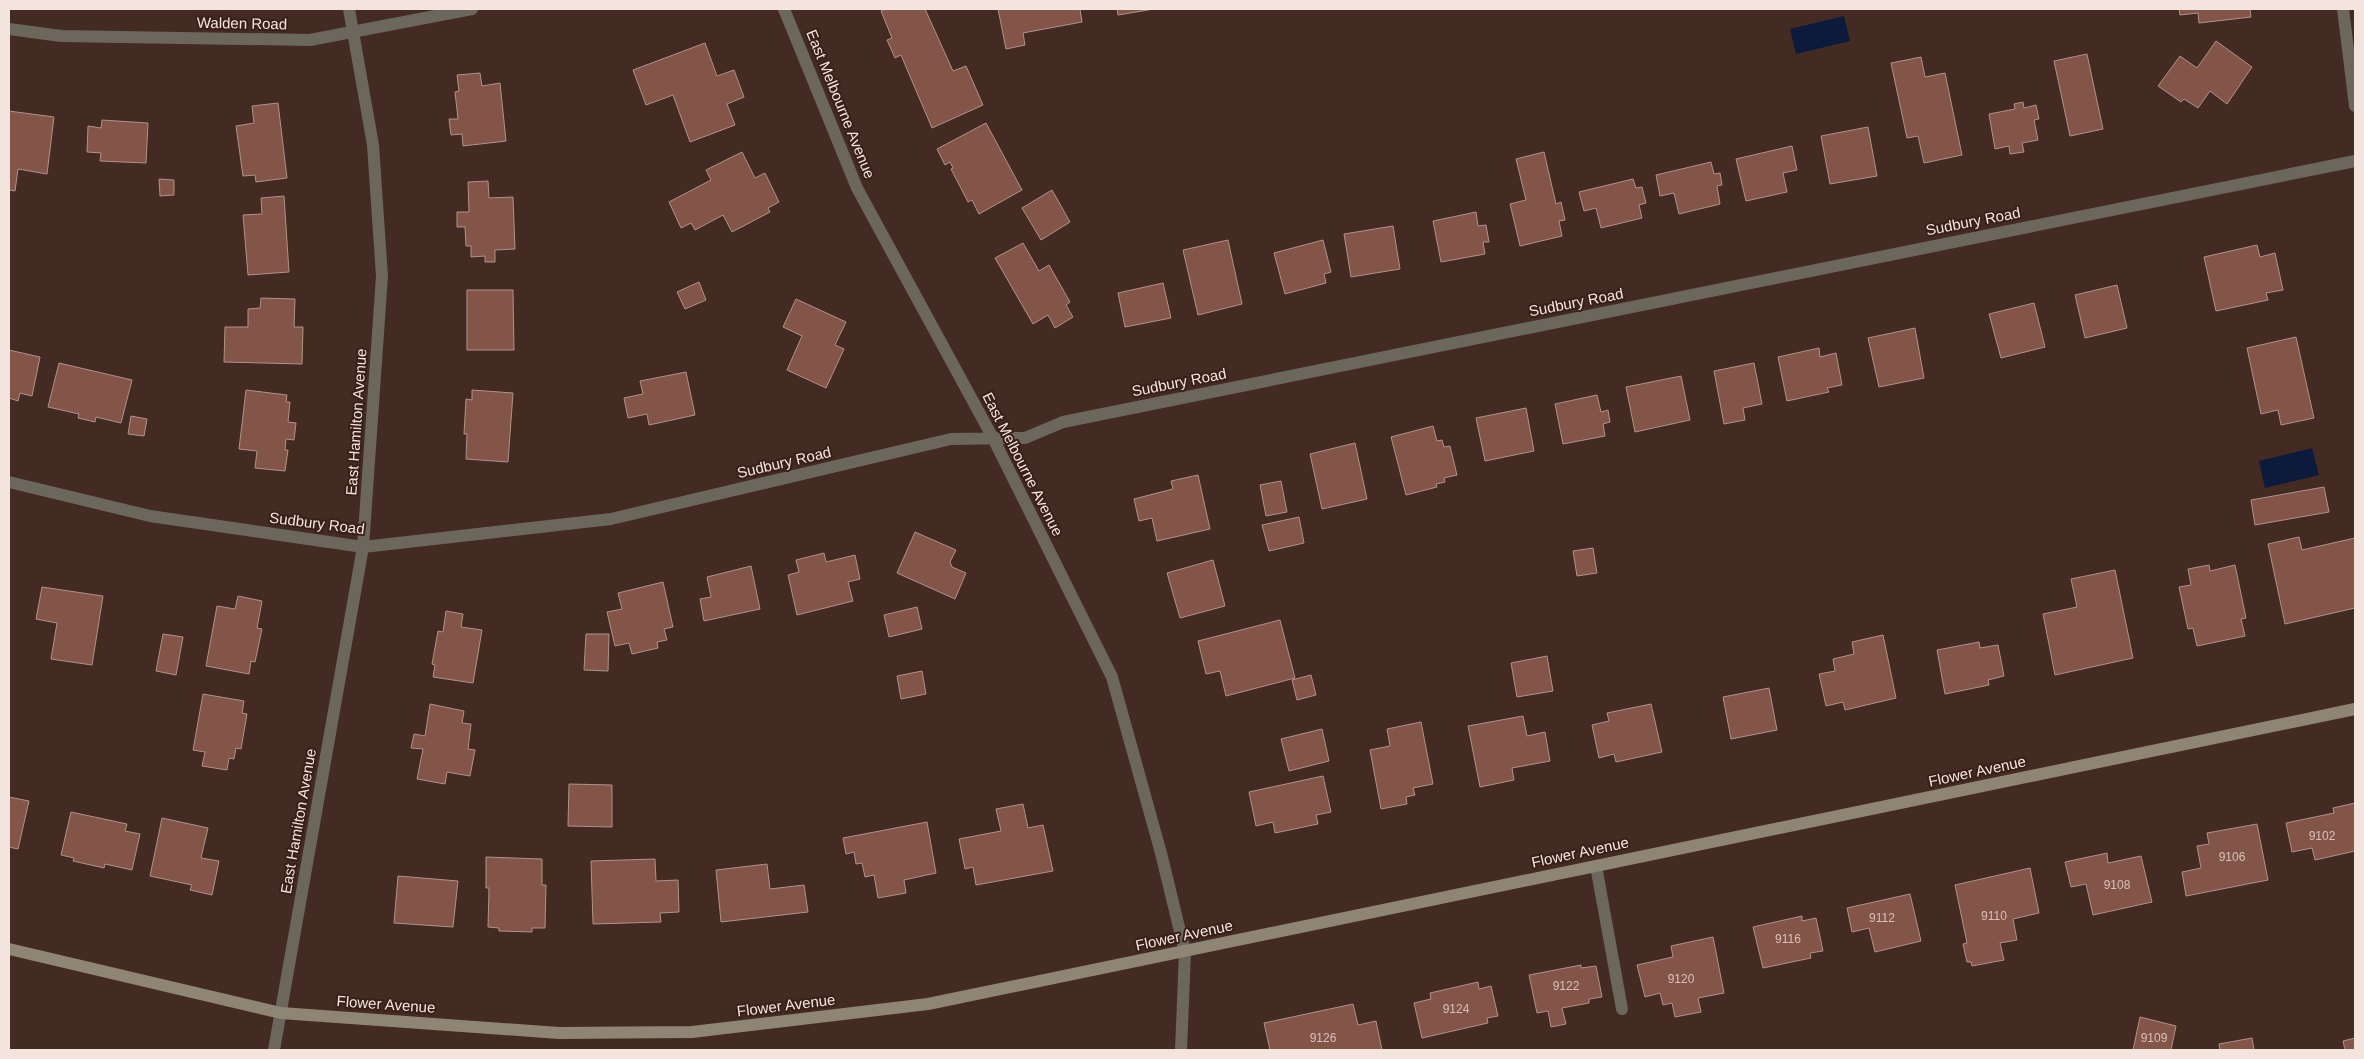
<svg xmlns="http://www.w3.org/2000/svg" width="2364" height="1059" font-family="Arial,sans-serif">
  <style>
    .water { fill: #0c1a3b }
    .building { fill: #835549; stroke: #b1928a }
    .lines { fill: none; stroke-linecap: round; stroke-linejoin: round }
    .lane { stroke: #6c675c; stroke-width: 12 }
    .street { stroke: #6c675c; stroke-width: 12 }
    .secondary { stroke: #8e8574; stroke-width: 12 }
    .labels { text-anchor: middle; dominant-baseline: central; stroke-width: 4; stroke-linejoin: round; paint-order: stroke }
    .number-label { font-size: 12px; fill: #d8c0b9 }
    .street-label { font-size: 15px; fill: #f4e4de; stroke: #382018 }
  </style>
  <rect width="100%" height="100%" fill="#432a22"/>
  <path class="water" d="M1844,16L1850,41L1796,54L1790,29Z
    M2312,448L2319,475L2265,488L2259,461Z"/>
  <path class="building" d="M886,9H925L953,71L966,66L983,105L932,128L901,55L895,58L887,40L892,38L881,11Z
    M998,9H1080L1082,22L1023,33L1025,45L1006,49Z
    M1117,9H1154L1118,15Z
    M2179,9H2250L2251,17L2199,23L2198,13L2180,15Z
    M2216,41L2252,67L2227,104L2210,91L2198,108L2184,99L2181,102L2158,86L2180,56L2197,68Z
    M705,43L717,76L734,70L744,97L727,104L735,125L690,142L673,95L646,105L633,70Z
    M2087,54L2103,129L2070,136L2054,61Z
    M1921,57L1925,77L1945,73L1962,155L1924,163L1918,136L1907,138L1891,63Z
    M480,73L482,86L500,83L506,141L463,146L462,134L451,135L449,119H458L455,92L459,91L457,75Z
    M2023,102L2024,108L2036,105L2039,119L2034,120L2038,140L2022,143L2024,152L2010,154L2009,146L1995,149L1989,114L2015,109L2014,104Z
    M278,103L287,178L256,182L255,175L243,176L236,126L254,123L252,106Z
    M9,111L54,117L47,174L18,169L15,191L9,190Z
    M102,120L148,123L146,163L100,161L101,153L87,152L88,126L101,128Z
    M986,123L1022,190L979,214L972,200L968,202L951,169L953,168L950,162L945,165L937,149Z
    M1868,127L1877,176L1830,184L1821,136Z
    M1792,146L1797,170L1783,173L1787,192L1746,201L1736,159Z
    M742,152L755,178L765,173L779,202L768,208L770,212L732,232L723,215L695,230L691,223L681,228L669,202L711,180L706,170Z
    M1544,152L1556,204L1561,202L1565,220L1559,221L1562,236L1520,246L1510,204L1526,200L1516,159Z
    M1711,162L1714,174L1720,173L1722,185L1717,186L1720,204L1679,214L1674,193L1660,196L1656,175Z
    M159,179L174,180V195L160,196Z
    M1633,179L1636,188L1642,187L1646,203L1639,205L1642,218L1601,228L1596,208L1584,211L1579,192Z
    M488,181L489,198L513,197L515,249L495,250V262H485V256L471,257V246H466L465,227H457V212H469L468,182Z
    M1052,190L1070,222L1041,240L1022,208Z
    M284,196L289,272L248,275L243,215L262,214L261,198Z
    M1476,212L1478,226L1486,225L1489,242H1483L1485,254L1441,262L1433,221Z
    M1393,226L1400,269L1351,277L1344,234Z
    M1228,240L1242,304L1198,315L1183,250Z
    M1323,240L1331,272L1324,274L1326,283L1285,294L1274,253Z
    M1023,243L1039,271L1049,265L1070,302L1066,305L1073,317L1055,328L1048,315L1033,324L995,258Z
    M2257,245L2260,257L2275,253L2283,290L2266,293L2268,300L2216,311L2204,257Z
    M699,282L706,300L685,309L677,292Z
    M1163,283L1171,318L1125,327L1118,293Z
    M2117,285L2127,328L2085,338L2075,295Z
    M467,290H513L514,350H467Z
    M261,298L295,299L294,327H303L302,364L224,362L225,327H248V309L260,308Z
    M796,299L846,322L835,345L844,349L826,388L787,370L802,336L783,327Z
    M2034,303L2045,347L2001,358L1989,314Z
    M1915,328L1924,378L1879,387L1868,338Z
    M2296,337L2314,418L2281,425L2278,410L2261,414L2247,348Z
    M1819,348L1820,357L1836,353L1842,385L1827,388L1829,392L1787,401L1778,357Z
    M9,350L40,357L32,396L20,393L18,401L9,398Z
    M59,363L132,380L121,423L96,417L95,422L78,418L79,414L48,407Z
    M1754,363L1762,404L1743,408L1745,420L1724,424L1714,371Z
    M686,372L695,415L649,425L647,414L628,418L624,398L643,394L640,381Z
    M1681,376L1690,420L1635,432L1626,387Z
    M246,390L287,395L286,402H290L288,422L296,423L294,440L286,439L285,450H288L285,471L255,468L257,451L239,449Z
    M472,390L513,393L508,462L466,459L467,434H464L466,399L472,400Z
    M1597,395L1601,412L1608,410L1610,422L1603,424L1605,436L1563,444L1555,404Z
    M1526,408L1534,451L1485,461L1476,418Z
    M131,416L147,419L144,436L128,434Z
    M1433,426L1437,441L1442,440L1444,447L1450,446L1457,475L1444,478L1445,482L1436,484L1437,487L1406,495L1391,437Z
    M1355,443L1367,499L1322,509L1310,454Z
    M1198,475L1210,529L1157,541L1152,518L1139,521L1134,499L1173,489L1171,481Z
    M1281,481L1287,512L1266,516L1260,485Z
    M2324,487L2329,512L2255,525L2251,500Z
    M1299,517L1304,543L1269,551L1262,525Z
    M915,532L956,550L950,562L952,567L966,573L955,599L897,573Z
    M2299,537L2302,550L2355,538V608L2285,624L2268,544Z
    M1593,548L1597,573L1577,576L1573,551Z
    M824,553L826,562L855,555L860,579L848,582L853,601L797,615L788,575L799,572L796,560Z
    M1213,560L1225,606L1180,618L1167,573Z
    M2209,565L2210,571L2235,565L2246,618L2241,619L2245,636L2197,646L2193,628L2188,629L2179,587L2191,585L2188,569Z
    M751,566L760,609L704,621L700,599L711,597L707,577Z
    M2115,570L2133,658L2055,675L2043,614L2077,607L2071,579Z
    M663,582L673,627L664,629L667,640L657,642L658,648L632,654L629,643L615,646L607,612L622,609L618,593Z
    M42,587L103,596L92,665L51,659L57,623L36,619Z
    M238,596L262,601L257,628L262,629L255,662L251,661L249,674L206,666L217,606L235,609Z
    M917,607L922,629L889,637L884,615Z
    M446,611L463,614L461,627L482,630L473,683L433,677L435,665L432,664L438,631L443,632Z
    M1280,620L1295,678L1226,696L1220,671L1206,674L1198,641Z
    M163,634L183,637L176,675L156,671Z
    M586,634H609L608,671L584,670Z
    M1883,635L1896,698L1845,710L1843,702L1826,706L1819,674L1835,671L1833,659L1854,654L1852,642Z
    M1979,642L1980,648L1998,645L2004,676L1988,680L1989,685L1945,694L1937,650Z
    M1547,656L1553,691L1517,697L1511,663Z
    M922,671L926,694L901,699L897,676Z
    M1311,675L1316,695L1297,700L1292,680Z
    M1769,688L1777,730L1731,739L1723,697Z
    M203,694L244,701L242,713L247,714L241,749L236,748L234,759L229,758L227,770L202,766L205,752L193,750Z
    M430,704L464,711L462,723L471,724L468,749L475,750L470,776L447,772L445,784L417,779L423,749L411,748L414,734L425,736Z
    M1651,704L1662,752L1616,762L1614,754L1599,758L1592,725L1609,721L1607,713Z
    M1523,716L1527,736L1545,732L1550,761L1512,768L1514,780L1480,787L1468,726Z
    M1421,722L1433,784L1413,788L1415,795L1406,797L1407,804L1381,809L1370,750L1390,746L1387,729Z
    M1322,729L1329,761L1289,771L1281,739Z
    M1323,776L1331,812L1316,815L1318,824L1275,833L1273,822L1256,826L1249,792Z
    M569,784L612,785V827L568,826Z
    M9,797L29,801L18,849L9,847Z
    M2355,803V851L2315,860L2312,848L2292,852L2286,823L2334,813L2333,808Z
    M1023,804L1028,828L1043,825L1053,871L976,885L973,867L965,869L959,839L1001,831L996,809Z
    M71,812L127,824L125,831L140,834L132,870L105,864L104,868L73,861L74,858L61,855Z
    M162,818L208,828L201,858L219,861L212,895L190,890L192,885L150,876Z
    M927,822L936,873L904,880L906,893L878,898L874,875L865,877L862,863L856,864L854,852L846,854L843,838Z
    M2257,824L2268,880L2186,896L2182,872L2201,868L2197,846L2209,844L2207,833Z
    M2107,853L2108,863L2141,856L2152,902L2093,915L2086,884L2071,887L2065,862Z
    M486,857L542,859V885H546L545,928H532V932L499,931V928L488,927L489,888H486Z
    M655,859L656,881L678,880L679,912L660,913L661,922L593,924L591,861Z
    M767,864L770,889L804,885L808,912L721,922L716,870Z
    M2030,868L2039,913L2013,919L2017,940L2000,943L2004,960L1972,966L1971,962H1967L1963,944L1967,943L1955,885Z
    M398,876L458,881L453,927L394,923Z
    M1910,894L1921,941L1875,952L1869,928L1852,932L1847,908Z
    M1802,916V921L1816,918L1823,951L1810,953L1811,958L1763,968L1753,927Z
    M1713,937L1724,993L1698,998L1701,1012L1675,1017L1672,1003L1663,1005L1660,993L1645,997L1637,965L1673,957L1671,946Z
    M1581,965V968L1596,966L1602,997L1589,999V1003L1562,1008L1566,1024L1551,1027L1548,1011L1537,1013L1529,975Z
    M1478,982L1479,989L1491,986L1498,1016L1487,1018L1488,1023L1422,1038L1414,1003L1431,999L1430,993Z
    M1353,1004L1358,1025L1376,1021L1382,1050H1270L1264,1023Z
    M2140,1017L2176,1026L2171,1050H2133Z
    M2252,1038L2254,1050H2220L2219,1044Z
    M2355,1038V1050H2345L2343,1041Z"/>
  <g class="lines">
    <path class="lane" d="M1596,866L1622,1009"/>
    <path class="street" d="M784,9L857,188L993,438L1112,677L1161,853L1185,952L1181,1050
      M2343,9L2355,106
      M9,29L61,36L310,40L472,9
      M9,482L150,516L363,547L611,519L951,439L1025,438L1063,422L2355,161
      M274,1050L363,547L382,276L373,145L349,9"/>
    <path class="secondary" d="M9,949L281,1013L559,1033L692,1032L928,1004L2355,709"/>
  </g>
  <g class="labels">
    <g class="number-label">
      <text x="2322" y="836">9102</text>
      <text x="2232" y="857">9106</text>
      <text x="2117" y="885">9108</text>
      <text x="1994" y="916">9110</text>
      <text x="1882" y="918">9112</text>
      <text x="1788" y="939">9116</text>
      <text x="1681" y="979">9120</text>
      <text x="1566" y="986">9122</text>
      <text x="1456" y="1009">9124</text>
      <text x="1323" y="1038">9126</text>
      <text x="2154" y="1038">9109</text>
    </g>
    <g class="street-label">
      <text transform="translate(242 23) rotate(1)">Walden Road</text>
      <text transform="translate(841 104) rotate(68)">East Melbourne Avenue</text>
      <text transform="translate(1973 221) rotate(-11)">Sudbury Road</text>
      <text transform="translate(1576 302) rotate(-11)">Sudbury Road</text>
      <text transform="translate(1179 382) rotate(-11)">Sudbury Road</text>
      <text transform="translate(356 422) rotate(-86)">East Hamilton Avenue</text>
      <text transform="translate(784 462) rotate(-13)">Sudbury Road</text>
      <text transform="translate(1023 464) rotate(63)">East Melbourne Avenue</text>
      <text transform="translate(317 523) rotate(7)">Sudbury Road</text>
      <text transform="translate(1977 771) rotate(-12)">Flower Avenue</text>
      <text transform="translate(298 821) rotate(-80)">East Hamilton Avenue</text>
      <text transform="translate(1580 852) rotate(-12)">Flower Avenue</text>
      <text transform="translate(1184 935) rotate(-12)">Flower Avenue</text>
      <text transform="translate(386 1004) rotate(4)">Flower Avenue</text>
      <text transform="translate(786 1005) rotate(-7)">Flower Avenue</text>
    </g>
  </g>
  <rect width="2364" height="1059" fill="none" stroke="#f4e4de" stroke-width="20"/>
</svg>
